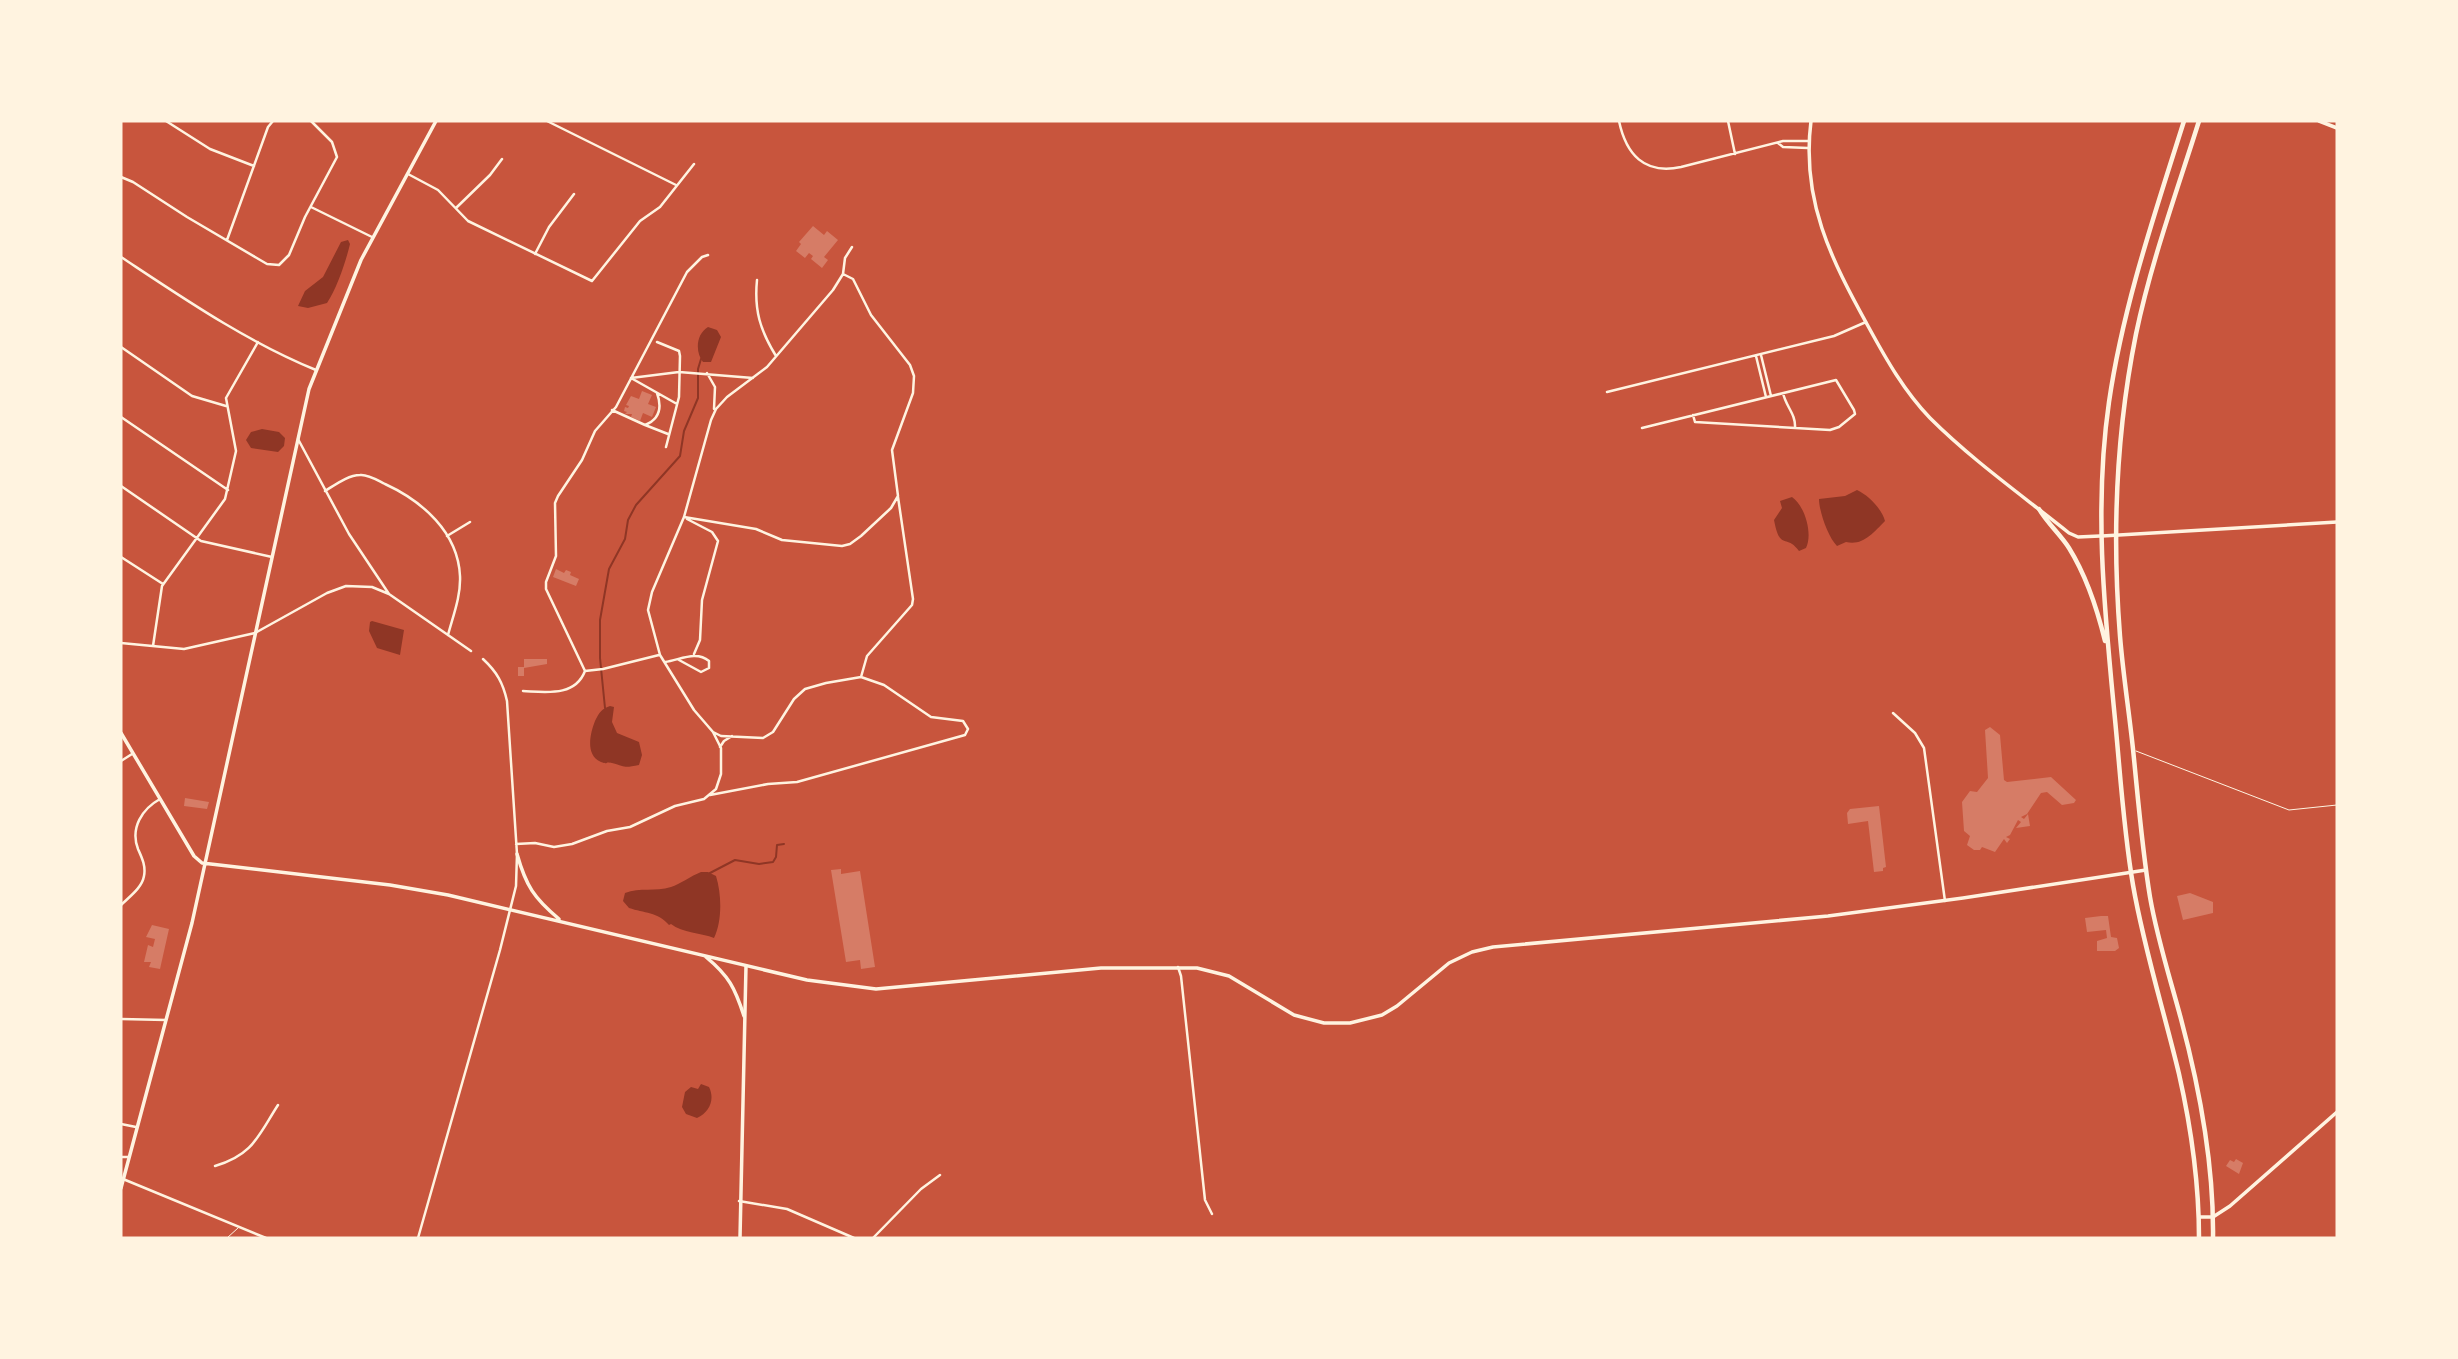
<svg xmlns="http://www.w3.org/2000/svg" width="2458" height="1359" font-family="Overpass,sans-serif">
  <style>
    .water { fill: #8f3625 }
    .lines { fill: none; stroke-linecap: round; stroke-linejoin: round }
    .stream { stroke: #8f3625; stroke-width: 2 }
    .building { fill: #d67c66 }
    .service { stroke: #fff3e0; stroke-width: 1 }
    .minor { stroke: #fff3e0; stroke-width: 2.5 }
    .tertiary { stroke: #fff3e0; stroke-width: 3.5 }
    .secondary { stroke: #fff3e0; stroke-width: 3.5 }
    .primary { stroke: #fff3e0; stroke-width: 4.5 }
  </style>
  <rect width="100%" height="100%" fill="#c8553d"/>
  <path class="water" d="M348,240L350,244C346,261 337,288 327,303L308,308L298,306L305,291L323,277L341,242Z
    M708,327L717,330L721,337L711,362H703C695,352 696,334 708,327Z
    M262,429L279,432L285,438L284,446L278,452L251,448L246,440L251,432Z
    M1857,490C1868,495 1882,509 1885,521C1873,533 1863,546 1846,542L1837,546C1828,537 1819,511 1819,499L1845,496Z
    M1792,497C1805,506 1813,534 1806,548L1799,551C1786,533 1780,552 1774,520L1782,508L1780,501Z
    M372,621L404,630L400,655L377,648L369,631L370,622Z
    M610,706L614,707L612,722L617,733L639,742L642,755L639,765C624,768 626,767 612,763C604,761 609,765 601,762C585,755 590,734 595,721C599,713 601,709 610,706Z
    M701,872H708L716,876C722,895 722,922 714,938C702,933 682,933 671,924L669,925C658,912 644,913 629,908L623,901L625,893C640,887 655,892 671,887C680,884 691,876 701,872Z
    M701,1084L709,1087C715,1099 710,1112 697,1118L686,1114L682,1107L685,1092L691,1087L698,1089Z"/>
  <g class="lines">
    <path class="stream" d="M605,708L600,658V620L609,569L625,539L628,520L636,505L680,456L684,431L698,398V369L701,359
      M710,873L735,860L759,864L773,862L776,857L777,845L784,844"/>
  </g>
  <path class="building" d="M813,226L824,235L827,231L838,240L824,257L828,260L822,268L811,259L813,256L809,253L805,258L796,251L801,244L799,242Z
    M642,391L652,395L648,404L656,407L652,417L643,413L640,421L631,417L632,414H625L627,412L624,411L625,407L628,408L629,406L626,405L631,396L639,399Z
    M556,569L564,573L566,570L571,572L570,575L579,579L576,586L553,577Z
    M524,659H547V664L524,668V676H518V667H524Z
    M1990,727L2000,735L2004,780L2007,782L2051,777L2076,800L2074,803L2062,805L2047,792L2041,793L2027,814L2021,817L2024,819L2028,814L2030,826L2016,828L2021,822L2018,820L2010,835L2006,837L2010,839L2007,843L2004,839L1995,852L1982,847L1980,850H1974L1967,845L1970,836L1964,831L1962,802L1970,791L1977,792L1988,778L1985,730Z
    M185,798L209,802L207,809L184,806Z
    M1879,806L1886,867L1883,868V871L1874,872L1868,821L1848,824L1847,813L1850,809Z
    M841,869V874L860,871L875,967L861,969L860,960L846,962L831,870Z
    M2190,893L2213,902V913L2183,920L2177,896Z
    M2101,916H2108L2111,937L2117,938L2119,948L2115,951H2097V941L2107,938L2106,930L2087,932L2085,918Z
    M152,925L169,929L160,969L149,967L151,962H144L148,945L153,947L155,939L146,937Z
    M2236,1159L2243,1163L2239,1174L2226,1166L2230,1160L2234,1162Z"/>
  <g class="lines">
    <path class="service" d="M2136,751L2289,810L2337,805
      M227,1238L238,1228"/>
    <path class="minor" d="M166,121L210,149L254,166
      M547,121L676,185
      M1619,121C1626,154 1644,175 1681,167L1783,141H1809
      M1728,121L1735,154
      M1778,143L1783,147L1808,148
      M408,174L438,190L468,221L592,281L640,221L660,207L694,164
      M121,177L133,182L187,217L267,264L279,265L289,255L305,217L337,157L332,142L311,121
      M311,207L372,237
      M456,208L490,175L502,159
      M227,240L268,127L273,121
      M535,254L549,227L574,194
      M121,257C183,298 247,342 316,370
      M757,280C754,310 760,330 776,356
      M657,342L679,351L680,356L679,397L666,447
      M121,347L192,396L226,406
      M1761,355L1771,396
      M1756,356L1766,397
      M707,373L715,387L714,409
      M631,378L679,372L753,378
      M631,378L677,404
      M1607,392L1834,336L1866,322
      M1783,393C1786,407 1796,414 1795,428
      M612,410L645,425C660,419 662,407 657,393
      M121,417L228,490
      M645,425L668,434
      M1642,428L1836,380L1854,410L1855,414L1839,427L1830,430L1695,422L1693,415
      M298,439L349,534L389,594L471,651
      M121,486L201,541L272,557
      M325,491C335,485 348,475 360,475C368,474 377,480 385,484C422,501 458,532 460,576C461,596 453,616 448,635
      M684,517L756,529L782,540L842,546L850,544L861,536L891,508L898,496L892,450L913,393L914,376L910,365L871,315L853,279L843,274
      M687,519L712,532L718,541L702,600L700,640L694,654
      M447,536L470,522
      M121,557L163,584
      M121,643L184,649L255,633L327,593L346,586L372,587L389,594
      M153,646L162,586L225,499L236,451L226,398L258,342
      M665,662C680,660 696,650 709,661V668L701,672L679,660
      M585,671L546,589V582L556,556L555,503L558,496L582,460L595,431L616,407L687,272L702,257L708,255
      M861,677L867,656L912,605L913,599L898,497
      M523,691C546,692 575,697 585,671L603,669L659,655
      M1893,713L1915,733L1924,748L1945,901
      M720,747L724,741L732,736
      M121,761L132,754
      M710,795L768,784L797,782L965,735L968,729L963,721L931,717L884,685L861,677L826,683L805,689L794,699L773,732L763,738L721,736L713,732
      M516,844L535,843L554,847L572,844L607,831L630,827L675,806L704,799L716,789L721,774V748L713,732L694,710L660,655L648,610L652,592L684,517L711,420L716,409L727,397L767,367L833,290L843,274L845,258L852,247
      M121,905C129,897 142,888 144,876C146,866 142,858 138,849C130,828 142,809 160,799
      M1178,967L1181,976L1205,1200L1212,1214
      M121,1019L166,1020
      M121,1124L136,1127
      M121,1157H128
      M215,1166C253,1155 258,1136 278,1105
      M123,1179L266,1238
      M739,1201L787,1209L854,1238
      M418,1238L500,950L516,886L517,854L507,701C503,683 497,672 483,659
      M873,1238L921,1189L940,1175"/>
    <path class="tertiary" d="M2319,121L2337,128
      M2102,536L2337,522
      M740,1238L746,966"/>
    <path class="secondary" d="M1811,121C1801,200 1831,259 1868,326C1886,359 1904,391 1930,418C1972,460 2023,496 2069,533L2078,537L2100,536
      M121,733L194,856L202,863L390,885L448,895L807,980L876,989L1101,968H1197L1229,976L1294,1015L1324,1023H1350L1382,1015L1397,1006L1449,963L1472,952L1493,947L1828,916L1963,898L2146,870
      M517,854C526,886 534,898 559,919
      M706,957C729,976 735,988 744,1016
      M121,1188L192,923L309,389L361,260L436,121
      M2199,1217H2213L2230,1206L2337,1112"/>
    <path class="primary" d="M2184,121C2155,213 2123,306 2109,402C2094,505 2104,606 2114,709C2120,768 2123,827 2133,885C2144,949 2164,1011 2179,1074C2191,1127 2199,1184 2199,1238
      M2199,121C2177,191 2151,262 2136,334C2116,433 2112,535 2120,636C2123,674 2129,711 2133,749C2138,798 2142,848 2150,897C2157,938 2170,978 2181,1019C2200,1090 2214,1164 2213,1238
      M2039,509C2047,523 2060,534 2069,548C2087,577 2097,608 2105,641"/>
  </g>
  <rect width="2458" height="1359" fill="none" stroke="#fff3e0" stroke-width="245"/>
</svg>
